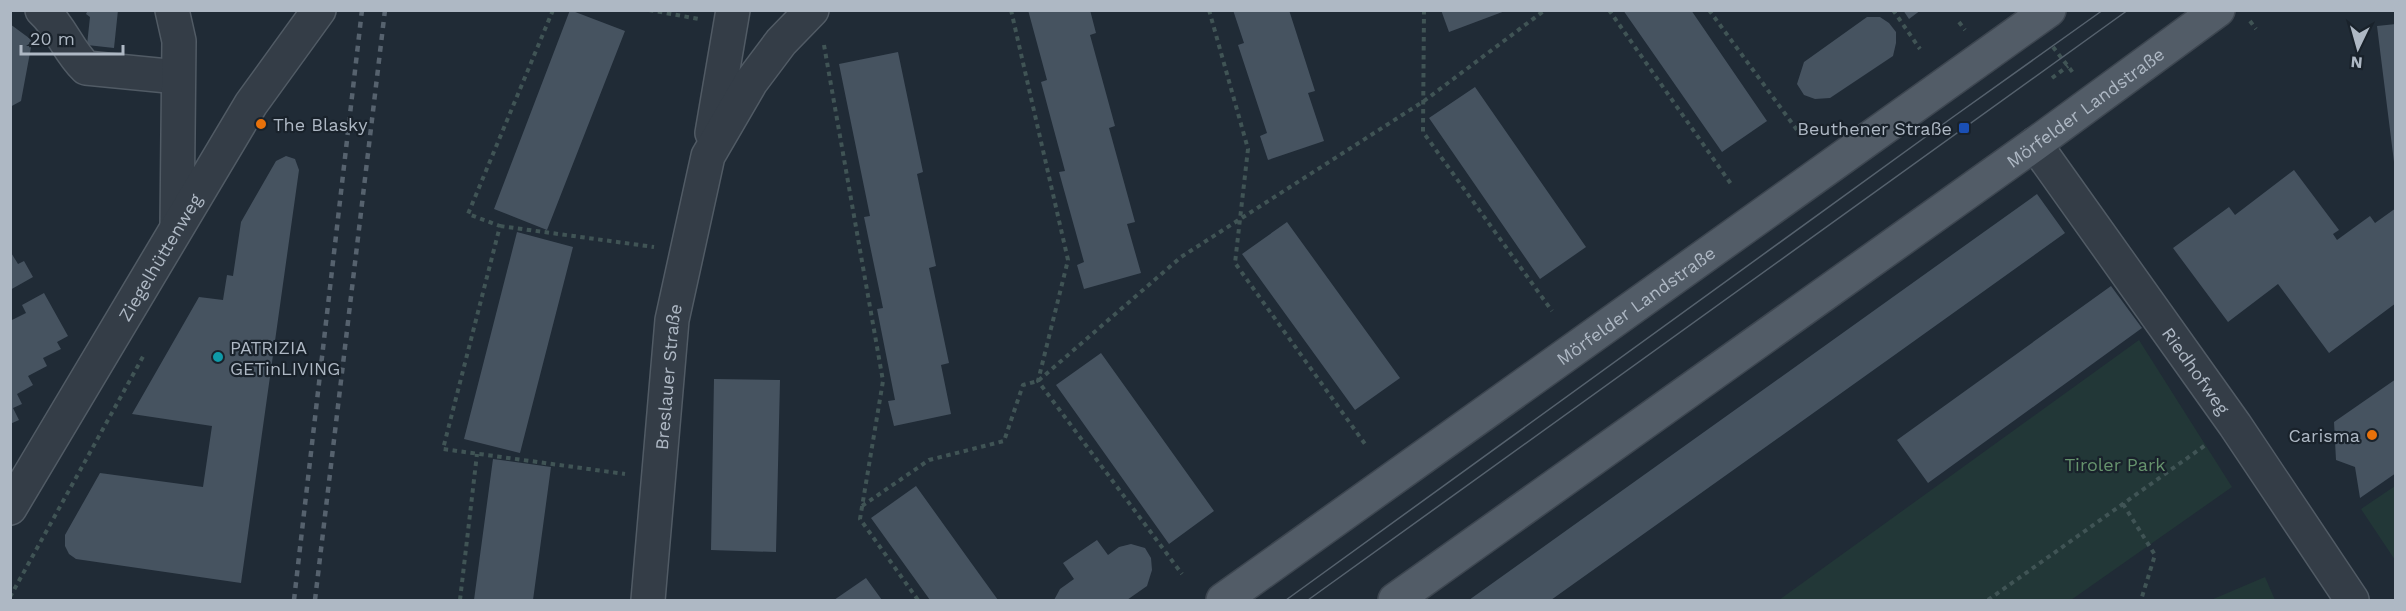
<svg xmlns="http://www.w3.org/2000/svg" width="2406" height="611" font-family="'Work Sans',sans-serif">
  <style>
    .green { fill: #223737 }
    .building { fill: #465360 }
    .lines { fill: none; stroke-linecap: round; stroke-linejoin: round }
    .minor-casing { stroke: #515b65; stroke-width: 36 }
    .major-casing { stroke: #3d4650; stroke-width: 36 }
    .path { stroke: #405455; stroke-width: 4; stroke-dasharray: 4.5 4.5; stroke-linecap: butt }
    .minor { stroke: #343d47; stroke-width: 33 }
    .major { stroke: #525c67; stroke-width: 33 }
    .tram { stroke: #56626e; stroke-width: 1.5 }
    .rail { stroke: #56626e; stroke-width: 4.5; stroke-dasharray: 6 6; stroke-linecap: butt }
    .food-dot { fill: #e8710a; stroke: #19222b; stroke-width: 2 }
    .transit-dot { fill: #1a4fb4; stroke: #19222b; stroke-width: 2 }
    .culture-dot { fill: #0f9aa8; stroke: #19222b; stroke-width: 2 }
    .labels { text-anchor: middle; dominant-baseline: central; stroke-width: 4.5; stroke-linejoin: round; paint-order: stroke }
    .street-label { font-size: 18px; fill: #aeb8c4; stroke: #19222b }
    .poi-label { font-size: 18px; fill: #aeb8c4; stroke: #19222b; text-anchor: start }
    .park-label { font-size: 18px; fill: #66936d; stroke: #19222b }
  </style>
  <rect width="100%" height="100%" fill="#202b36"/>
  <path class="green" d="M2139,340L2232,487L2071,600H1779Z
    M2395,486V560L2361,509Z
    M2265,577L2275,600H2211Z"/>
  <path class="building" d="M88,10H118L114,48L87,45L90,17L86,14Z
    M570,10L625,31L547,230L494,209Z
    M1028,10H1090L1096,33L1090,35L1115,126L1109,128L1135,222L1127,224L1141,273L1084,289L1077,265L1084,262L1059,172L1065,171L1041,82L1047,80Z
    M1233,10H1289L1315,91L1308,93L1324,141L1268,160L1260,136L1267,133L1238,45L1244,43Z
    M1441,10H1505V11L1449,32Z
    M1623,10H1691L1767,121L1722,152Z
    M1903,10H1921L1909,19Z
    M1867,17H1880L1889,23L1896,32V43L1893,56L1830,98L1815,99L1804,95L1797,84L1804,62Z
    M10,24L29,38L32,42L21,101L10,107Z
    M2396,24V161L2394,162L2377,26Z
    M898,52L923,172L917,174L936,266L929,268L949,363L941,365L951,414L894,426L888,401L895,400L877,309L883,308L864,217L870,216L839,64Z
    M1475,87L1586,247L1540,279L1429,118Z
    M286,156L295,159L299,170L241,583L76,559L69,554L65,546V535L100,473L203,487L212,426L132,414L199,297L223,300L227,275L233,276L241,222L276,161Z
    M2294,170L2339,230L2333,234L2337,240L2370,216L2375,223L2396,208V303L2329,353L2278,284L2228,322L2173,248L2229,207L2235,215Z
    M2037,194L2065,233L1896,354L1551,600H1469Z
    M1287,222L1400,378L1355,410L1242,254Z
    M517,232L573,247L520,453L464,439Z
    M10,251L18,264L24,261L33,277L10,290Z
    M2111,286L2142,328L1928,483L1897,440Z
    M44,293L68,336L57,342L61,349L43,358L47,366L28,376L33,385L17,394L22,404L13,408L19,420L10,424V321L26,313L22,305Z
    M1101,353L1214,511L1169,544L1056,385Z
    M714,379L780,380L776,552L711,550Z
    M2396,379V473L2360,498L2355,467L2336,460L2334,422Z
    M493,459L551,467L533,600H474Z
    M916,486L972,564L998,600H930L871,518Z
    M1097,540L1108,555L1119,547L1131,544L1145,548L1151,558L1152,570L1147,586L1127,600H1054L1060,589L1074,579L1063,563Z
    M866,578L882,600H834Z"/>
  <g class="lines">
    <g class="minor-casing">
      <g id="minor">
        <path d="M42,10C61,27 68,51 86,68L178,77"/>
        <path d="M172,10L179,41L177,227"/>
        <path d="M712,133L733,10"/>
        <path id="s1" d="M2035,144L2235,425L2352,600"/>
        <path id="s2" d="M10,508L251,104L319,10"/>
        <path id="s3" d="M648,600L672,320L708,156L751,82L781,42L812,10"/>
      </g>
    </g>
    <g class="major-casing">
      <g id="major">
        <path id="s4" d="M1223,600L2049,10"/>
        <path id="s5" d="M1395,600L2035,144L2218,10"/>
      </g>
    </g>
    <path class="path" d="M553,10L468,214L500,226L443,449L625,474
      M649,10L699,19
      M1011,10L1068,260L1038,381L1182,574
      M1209,10L1248,149L1235,263L1365,444
      M1424,10L1423,132L1552,311
      M1609,10L1731,184
      M1709,10L1800,134
      M1893,10L1920,49
      M2250,21L2256,29
      M1959,22L1965,30
      M824,45L883,381L860,519L918,600
      M2053,47L2074,74
      M2052,78L2068,66
      M500,226L654,247
      M2123,504L2155,555L2141,600
      M862,506L929,460L1004,441L1023,385L1038,381L1181,257L1424,101L1545,10
      M10,597L145,353
      M460,600L477,454
      M1988,600L2207,444"/>
    <use href="#minor" class="minor"/>
    <use href="#major" class="major"/>
    <path class="tram" d="M1286,600L1953,117L2103,10
      M1308,600L2128,10"/>
    <path class="rail" d="M294,600L362,10
      M315,600L385,10"/>
  </g>
  <g class="food-dot">
    <circle cx="261" cy="124" r="6"/>
    <circle cx="2372" cy="435" r="6"/>
  </g>
  <rect class="transit-dot" x="1958" y="122" width="12" height="12" rx="3"/>
  <circle class="culture-dot" cx="218" cy="357" r="6"/>
  <g class="labels">
    <g class="street-label">
      <text stroke="none"><textPath href="#s5" startOffset="848">Mörfelder Landstraße</textPath></text>
      <text stroke="none"><textPath href="#s2" startOffset="292">Ziegelhüttenweg</textPath></text>
      <text stroke="none"><textPath href="#s4" startOffset="507">Mörfelder Landstraße</textPath></text>
      <text stroke="none"><textPath href="#s1" startOffset="278">Riedhofweg</textPath></text>
      <text stroke="none"><textPath href="#s3" startOffset="224">Breslauer Straße</textPath></text>
    </g>
    <g class="poi-label">
      <text x="273" y="124">The Blasky</text>
      <text x="1952" y="128" text-anchor="end">Beuthener Straße</text>
      <text x="230" y="347">PATRIZIA<tspan x="230" dy="21">GETinLIVING</tspan></text>
      <text x="2360" y="435" text-anchor="end">Carisma</text>
    </g>
    <g class="park-label">
      <text x="2115" y="464">Tiroler Park</text>
    </g>
  </g>
  <rect width="2406" height="611" fill="none" stroke="#aeb8c4" stroke-width="24"/>
  <g transform="translate(2358 48) rotate(185)" stroke="#19222b" stroke-width="4.5" paint-order="stroke">
  <path d="M0-4.5L10 22L0 15L-10 22Z" fill="#aeb8c4"/>
  <text y="-9" font-size="16" font-weight="bold" text-anchor="middle" fill="#aeb8c4">N</text>
  </g>
  <path d="M21 45v9h102v-9" fill="none" stroke="#aeb8c4" stroke-width="3"/>
  <text x="30" y="45" font-size="18" fill="#aeb8c4" stroke="#19222b" stroke-width="4.5" paint-order="stroke">20 m</text>
</svg>
